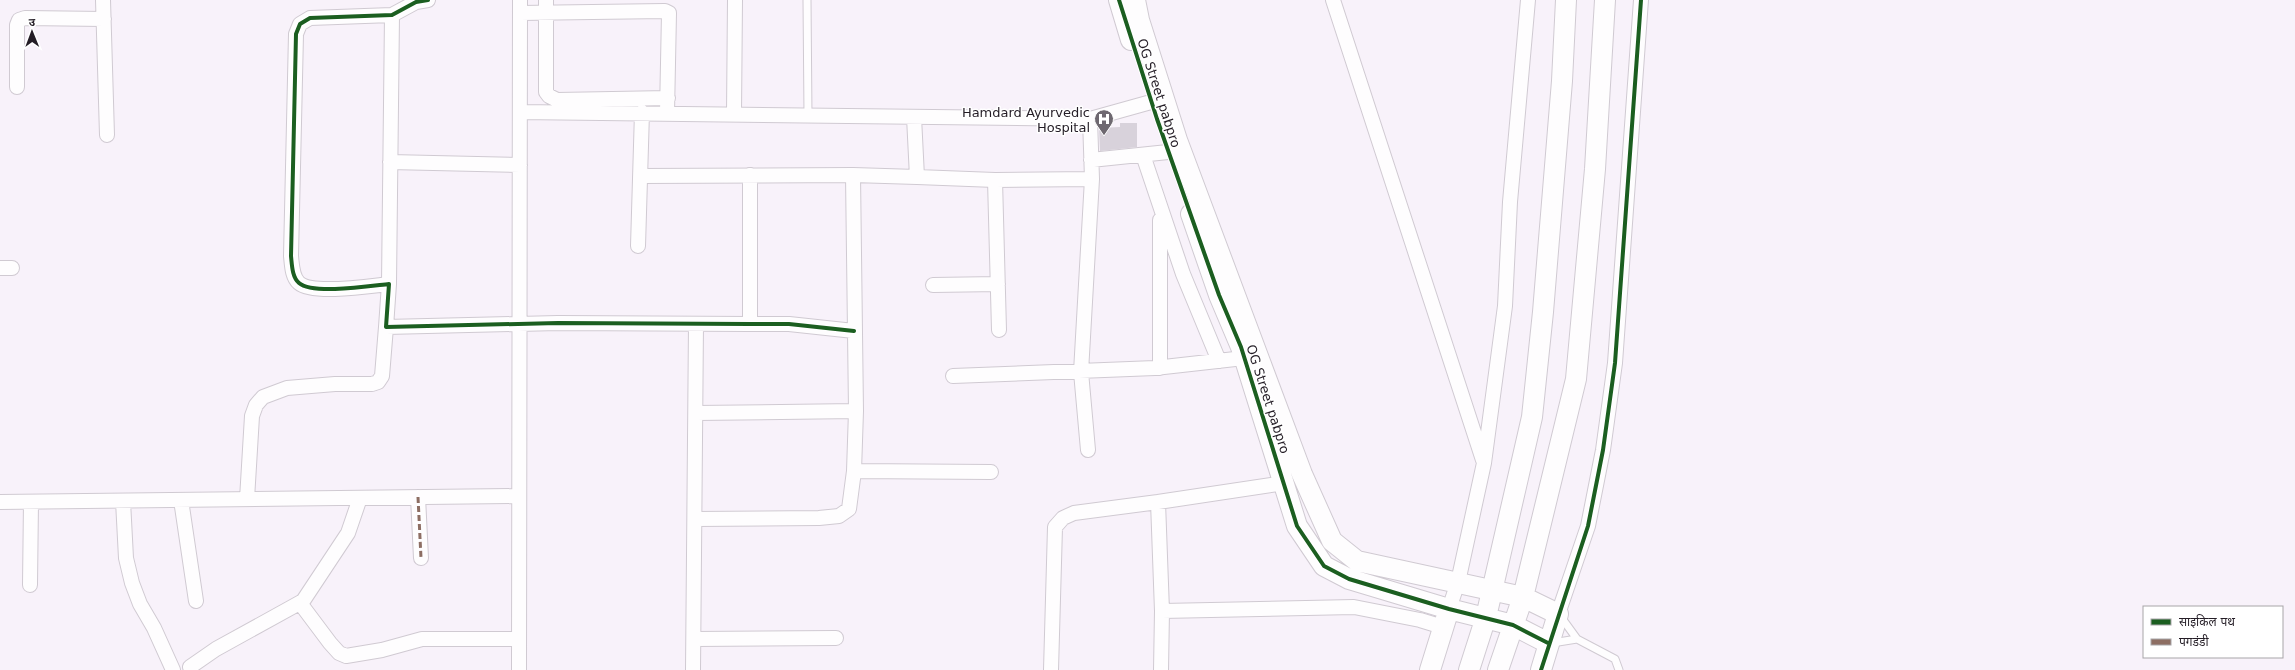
<svg xmlns="http://www.w3.org/2000/svg" width="2295" height="670" font-family="'DejaVu Sans','Noto Sans Devanagari',sans-serif">
  <style>
    .building { fill: #d8d2db }
    .lines { fill: none; stroke-linecap: round; stroke-linejoin: round }
    .lane-casing { stroke: #d0cad2; stroke-width: 9 }
    .street-casing { stroke: #d0cad2; stroke-width: 16 }
    .secondary-casing { stroke: #d0cad2; stroke-width: 22 }
    .lane { stroke: #fefdfe; stroke-width: 7 }
    .street { stroke: #fefdfe; stroke-width: 14 }
    .secondary { stroke: #fefdfe; stroke-width: 20 }
    .quiet { stroke: #8d6e63; stroke-width: 3; stroke-dasharray: 6 3; stroke-linecap: butt }
    .cycleway-casing { stroke: #fff; stroke-width: 6 }
    .cycleway { stroke: #1b5e20; stroke-width: 4 }
    .labels { text-anchor: middle; dominant-baseline: central; stroke-width: 3; stroke-linejoin: round; paint-order: stroke }
    .street-label { font-size: 13px; fill: #241d26; stroke: #fff }
    .poi-label { font-size: 13px; fill: #241d26; stroke: #fff; text-anchor: end }
  </style>
  <rect width="100%" height="100%" fill="#f8f2fa"/>
  <path class="building" d="M1120,123H1137V147L1100,151L1099,128L1120,127Z"/>
  <g class="lines">
    <g class="lane-casing">
      <path id="lane" d="M807,0L808,115
        M1561,617L1577,639L1615,659L1619,670
        M1552,643L1577,639"/>
    </g>
    <g class="street-casing">
      <path id="street" d="M103,0L107,135
        M428,0L416,2L392,15L310,18L300,24L296,34L291,256C292,265 292,277 299,283C313,295 370,286 389,284L386,327L558,323L750,324H789L854,331
        M546,0V92L549,96L557,100L668,98
        M1333,0L1483,460
        M520,13L665,11L669,13L667,113
        M17,87V25L19,20L25,18L104,19
        M520,112L1090,119L1151,102
        M734,113L735,0
        M1143,155L1183,274L1219,361
        M1091,160L1168,152
        M390,162L520,165
        M750,175V324
        M853,175L917,177L914,117
        M640,176L853,175L856,411L854,471L849,509L839,516L819,518L695,519
        M917,177L995,180L1092,179L1090,119
        M995,180L999,330
        M638,246L642,112
        M0,268H12
        M389,284L392,15
        M933,285L998,284
        M1160,368V220
        M953,376L1155,368L1253,357
        M696,413L856,411
        M1088,450L1081,372L1092,179
        M854,471L991,472
        M1284,483L1158,502L1162,611L1354,607L1420,620L1443,627
        M418,497L421,558
        M247,499L252,416L256,405L263,397L287,388L335,384H372L378,382L382,376L386,327
        M181,500L196,601
        M123,501L126,558L132,583L140,604L154,628L173,670
        M0,502L519,496
        M30,585L31,502
        M300,603L330,643L339,653L346,656L382,650L422,639H519
        M1449,609L1458,582L1484,463L1505,306L1510,202L1528,0
        M1558,614L1588,526L1603,450L1615,363L1641,0
        M694,639L836,638
        M190,667L216,649L303,601L348,533L360,498
        M519,670L520,0
        M693,670L696,324
        M1051,670L1055,527L1063,518L1074,513L1158,502
        M1161,670L1162,611"/>
    </g>
    <g class="secondary-casing">
      <path id="secondary" d="M1119,0L1131,40
        M1135,0L1139,20L1177,140L1302,474L1332,541L1357,561L1523,597L1558,614L1541,670
        M1191,214L1219,295L1241,347L1297,526L1324,566L1349,579L1449,609L1513,625L1548,643
        M1430,670L1449,609
        M1469,670L1486,617L1532,417L1543,312L1562,81L1566,0
        M1498,670L1523,597L1576,379L1595,169L1605,0"/>
    </g>
    <use href="#lane" class="lane"/>
    <use href="#street" class="street"/>
    <use href="#secondary" class="secondary"/>
    <path class="quiet" d="M418,497L421,558"/>
    <g class="cycleway-casing">
      <path id="cycleway" d="M428,0L416,2L392,15L310,18L300,24L296,34L291,256C292,265 292,277 299,283C313,295 370,286 389,284L386,327L558,323L750,324H789L854,331
        M1119,0L1157,119L1219,295L1241,347L1297,526L1324,566L1349,579L1449,609L1513,625L1548,643
        M1541,670L1588,526L1603,450L1615,363L1641,0"/>
    </g>
    <use href="#cycleway" class="cycleway"/>
  </g>
  <defs>
    <g id="hospital-pin" transform="scale(1)"><path d="M0 17L-7.5 6A9.5 9.5 0 1 1 7.5 6Z" fill="#6e6870" stroke="#fff"/><path d="M-5-5h3v3.5h4V-5h3V5h-3V1.5h-4V5h-3Z" fill="#fff"/></g>
  </defs>
  <g fill-rule="evenodd">
    <use href="#hospital-pin" x="1104" y="119"/>
  </g>
  <g class="labels">
    <g class="street-label">
      <text transform="translate(1159 93) rotate(72)">OG Street pabpro</text>
      <text transform="translate(1268 399) rotate(72)">OG Street pabpro</text>
    </g>
    <g class="poi-label">
      <text x="1090" y="112">Hamdard Ayurvedic<tspan x="1090" dy="15">Hospital</tspan></text>
    </g>
  </g>
  <rect x="2143" y="606" width="140" height="52" fill="#ffffff" stroke="#a7a5a8"/>
  <rect x="2151" y="619" width="20" height="6" fill="#1b5e20" stroke="#a7a5a8"/>
  <text x="2179" y="626" font-size="12" fill="#241d26">साइकिल पथ</text>
  <rect x="2151" y="639" width="20" height="6" fill="#8d6e63" stroke="#a7a5a8"/>
  <text x="2179" y="646" font-size="12" fill="#241d26">पगडंडी</text>
  <g transform="translate(32 32) rotate(359)" stroke="#ffffff" stroke-width="3" paint-order="stroke">
  <path d="M0-3L7 15L0 10L-7 15Z" fill="#241d26"/>
  <text y="-6" font-size="11" font-weight="bold" text-anchor="middle" fill="#241d26">उ</text>
  </g>
</svg>
